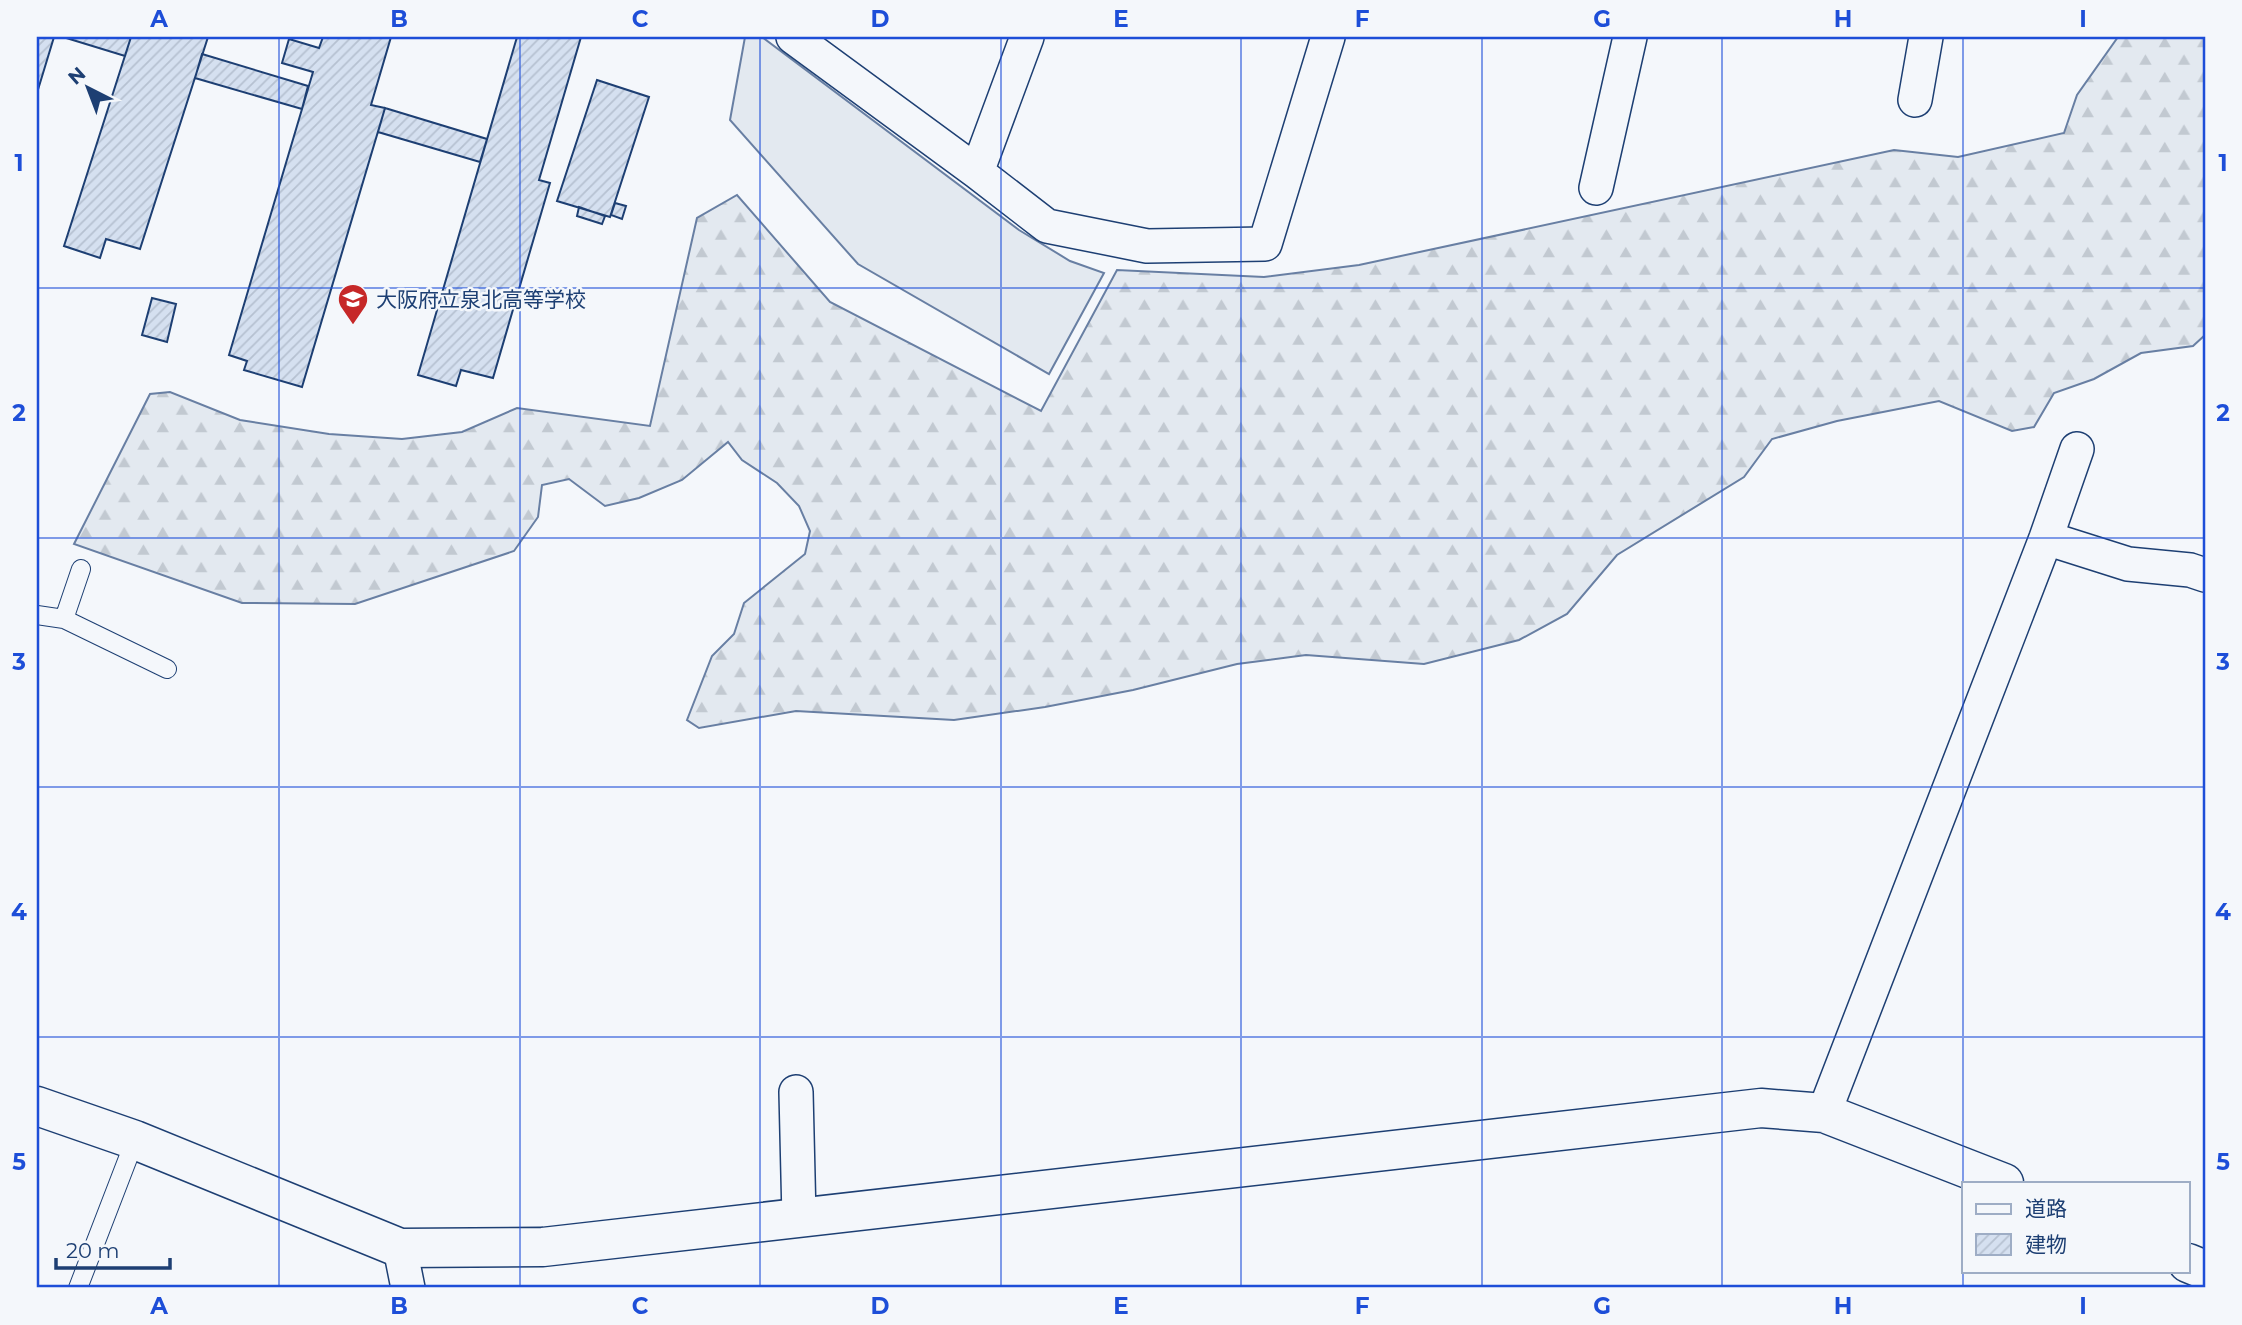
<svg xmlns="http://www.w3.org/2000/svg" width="2242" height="1325" font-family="Montserrat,'Noto Sans JP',sans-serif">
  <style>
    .forest { fill: url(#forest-firs); stroke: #687fa3; stroke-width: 2 }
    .pitch { fill: #e3e9f0; stroke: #687fa3; stroke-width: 2 }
    .building { fill: url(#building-hatch); stroke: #1d3f73; stroke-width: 2 }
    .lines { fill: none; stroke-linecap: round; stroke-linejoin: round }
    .lane-casing { stroke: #1d3f73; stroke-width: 20 }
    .street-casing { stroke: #1d3f73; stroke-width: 36 }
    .secondary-casing { stroke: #1d3f73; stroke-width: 41 }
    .lane { stroke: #f4f7fb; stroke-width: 18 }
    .street { stroke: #f4f7fb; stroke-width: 33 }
    .secondary { stroke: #f4f7fb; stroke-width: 38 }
    .grid { fill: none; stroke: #1d4ed8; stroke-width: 2; stroke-opacity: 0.55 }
    .labels { text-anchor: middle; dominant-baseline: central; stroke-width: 5; stroke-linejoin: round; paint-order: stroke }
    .poi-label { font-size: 21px; fill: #1d3f73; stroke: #f4f7fb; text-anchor: start }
    .neatline { fill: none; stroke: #1d4ed8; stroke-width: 2.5 }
    .grid-label { font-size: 23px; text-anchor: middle; font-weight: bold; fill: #1d4ed8 }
  </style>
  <defs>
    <pattern id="forest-firs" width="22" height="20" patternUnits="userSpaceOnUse" patternTransform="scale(1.75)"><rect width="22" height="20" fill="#e3e9f0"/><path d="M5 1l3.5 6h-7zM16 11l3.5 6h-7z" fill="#c2c9d1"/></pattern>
    <pattern id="building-hatch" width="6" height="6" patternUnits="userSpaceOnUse" patternTransform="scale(1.75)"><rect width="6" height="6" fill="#d5e0f0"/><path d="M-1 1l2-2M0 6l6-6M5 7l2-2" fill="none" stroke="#b6c1d1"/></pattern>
  </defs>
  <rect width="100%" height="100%" fill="#f4f7fb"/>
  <path class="forest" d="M2118,37H2205V335L2193,346L2141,353L2094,379L2054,393L2034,427L2012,431L1939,401L1837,421L1772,439L1744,477L1617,555L1567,614L1519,640L1424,664L1306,655L1237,664L1133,690L1045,707L954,720L796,711L699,728L687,720L712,656L734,634L744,603L805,554L810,531L799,506L777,483L742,460L728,442L682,480L639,498L605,506L569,479L542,485L538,517L514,551L355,604L242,603L74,544L150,394L170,392L240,420L329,434L402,439L462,432L517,408L650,426L697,218L737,195L830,302L1041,411L1117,270L1264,277L1359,265L1894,150L1958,157L2064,133L2077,95Z"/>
  <path class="pitch" d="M745,37H762L1019,230L1070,261L1104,273L1049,374L858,264L730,120Z"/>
  <path class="building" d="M37,37H54L37,93Z
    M63,37H131L125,56Z
    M131,37H208L140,249L106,239L100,258L64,246Z
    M323,37H391L371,105L385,108L302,387L244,370L247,361L229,355L313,72L282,63L289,39L319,48Z
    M517,37H581L539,180L550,183L493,378L461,370L456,386L418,375Z
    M202,54L308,86L302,109L195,78Z
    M597,80L649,97L610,217L557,201Z
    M385,108L487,139L480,162L378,132Z
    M615,203L626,206L622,219L611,215Z
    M579,207L605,216L602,224L577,216Z
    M152,298L176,304L167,342L142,335Z"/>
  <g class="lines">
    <g class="lane-casing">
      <path id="lane" d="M37,615L64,619L167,669
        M64,619L81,569
        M78,1288L135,1140"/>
    </g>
    <g class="street-casing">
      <path id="street" d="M793,37L977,172
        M1027,37L977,172L1047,226L1147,246L1265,244L1328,37
        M1915,100L1926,37
        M1596,188L1630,37
        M2046,538L2128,564L2190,570L2205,575
        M796,1092L799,1218
        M1824,1113L2046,538L2077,449
        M400,1248L408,1288"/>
    </g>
    <g class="secondary-casing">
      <path id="secondary" d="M37,1106L135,1140L400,1248L543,1247L1761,1108L1824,1113L2004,1183
        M2188,1263L2205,1270"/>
    </g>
    <use href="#lane" class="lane"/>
    <use href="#street" class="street"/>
    <use href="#secondary" class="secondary"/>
  </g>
  <path class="grid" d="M279,37V1288M520,37V1288M760,37V1288M1001,37V1288M1241,37V1288M1482,37V1288M1722,37V1288M1963,37V1288M37,288H2205M37,538H2205M37,787H2205M37,1037H2205"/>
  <defs>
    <g id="school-pin" transform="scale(1.575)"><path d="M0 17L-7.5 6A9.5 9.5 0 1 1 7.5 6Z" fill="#c62828" stroke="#f4f7fb"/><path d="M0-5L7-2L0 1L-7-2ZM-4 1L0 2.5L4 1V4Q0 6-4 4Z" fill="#fff"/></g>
  </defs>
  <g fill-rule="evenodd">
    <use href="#school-pin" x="353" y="299"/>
  </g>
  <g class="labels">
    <g class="poi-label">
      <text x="376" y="299">大阪府立泉北高等学校</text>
    </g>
  </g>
  <rect width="2242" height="1325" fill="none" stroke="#f4f7fb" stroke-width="77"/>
  <rect x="1962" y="1182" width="228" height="91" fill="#f4f7fb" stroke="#9eadc5" stroke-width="2"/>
  <rect x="1976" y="1204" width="35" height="10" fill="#f4f7fb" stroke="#9eadc5" stroke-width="2"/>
  <text x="2025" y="1216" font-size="21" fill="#1d3f73">道路</text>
  <rect x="1976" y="1234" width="35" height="21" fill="url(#building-hatch)" stroke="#9eadc5" stroke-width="2"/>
  <text x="2025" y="1252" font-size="21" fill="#1d3f73">建物</text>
  <g transform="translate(88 88) rotate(318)" stroke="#f4f7fb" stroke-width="5" paint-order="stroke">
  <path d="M0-5L12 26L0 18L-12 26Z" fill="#1d3f73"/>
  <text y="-10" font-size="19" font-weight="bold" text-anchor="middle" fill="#1d3f73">N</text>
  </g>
  <path d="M56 1258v10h114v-10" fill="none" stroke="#1d3f73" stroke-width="3.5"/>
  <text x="66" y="1258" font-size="21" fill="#1d3f73" stroke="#f4f7fb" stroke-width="5" paint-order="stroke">20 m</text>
  <rect x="38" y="38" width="2166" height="1248" class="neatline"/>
  <g class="grid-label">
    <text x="159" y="27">A</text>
    <text x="399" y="27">B</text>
    <text x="640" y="27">C</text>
    <text x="880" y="27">D</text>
    <text x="1121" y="27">E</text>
    <text x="1362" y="27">F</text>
    <text x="1602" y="27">G</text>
    <text x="1843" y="27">H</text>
    <text x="2083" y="27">I</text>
    <text x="19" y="171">1</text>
    <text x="2223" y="171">1</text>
    <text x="19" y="421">2</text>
    <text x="2223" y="421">2</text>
    <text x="19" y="670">3</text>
    <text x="2223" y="670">3</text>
    <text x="19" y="920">4</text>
    <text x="2223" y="920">4</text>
    <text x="19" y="1170">5</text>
    <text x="2223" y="1170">5</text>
    <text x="159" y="1314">A</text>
    <text x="399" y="1314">B</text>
    <text x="640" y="1314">C</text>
    <text x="880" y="1314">D</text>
    <text x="1121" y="1314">E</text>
    <text x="1362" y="1314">F</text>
    <text x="1602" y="1314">G</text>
    <text x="1843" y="1314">H</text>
    <text x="2083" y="1314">I</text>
  </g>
</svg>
